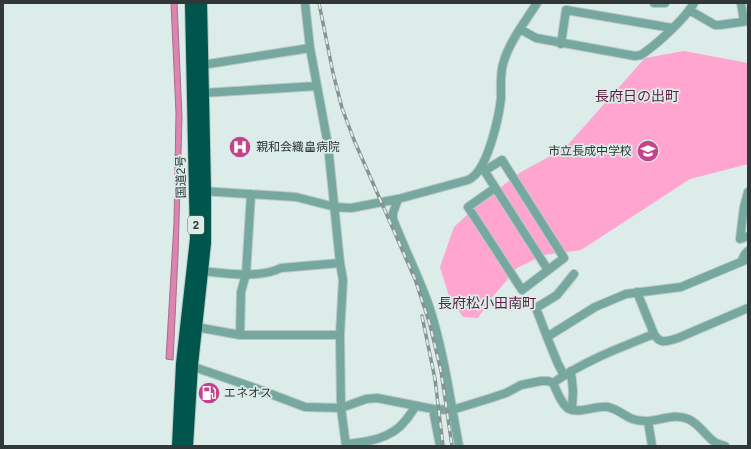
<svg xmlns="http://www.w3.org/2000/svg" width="751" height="449" font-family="Figtree,'Noto Sans JP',sans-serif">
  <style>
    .green { fill: #ffa5d0 }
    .water { fill: #dd84b0; stroke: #a96d8b }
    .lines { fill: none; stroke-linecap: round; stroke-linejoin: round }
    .minor-casing { stroke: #b9c8c5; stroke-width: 10 }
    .highway-casing { stroke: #b9c8c5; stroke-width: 14 }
    .minor { stroke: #76a89f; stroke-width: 8 }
    .highway { stroke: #00554c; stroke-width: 12 }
    .rail-casing { stroke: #889491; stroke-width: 3.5 }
    .rail { stroke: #dbece9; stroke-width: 2; stroke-dasharray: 6; stroke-linecap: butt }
    .labels { text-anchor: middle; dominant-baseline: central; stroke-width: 3.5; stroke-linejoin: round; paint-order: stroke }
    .shield { fill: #dbece9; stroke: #646d6c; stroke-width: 1 }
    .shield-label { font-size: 11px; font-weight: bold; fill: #313736 }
    .poi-label { font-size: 12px; fill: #313736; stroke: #dbece9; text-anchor: start }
    .street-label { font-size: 12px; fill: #313736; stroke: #dbece9 }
    .quarter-label { font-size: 14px; fill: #5e1f42; stroke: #dbece9 }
  </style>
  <rect width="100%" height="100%" fill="#dbece9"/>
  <path class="green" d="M684,51L748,63V164L690,179L581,250L544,255L517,268L490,300L478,318L463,317L449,296L440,267L454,227L482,201L521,172L565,148L645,58Z"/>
  <path class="water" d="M171,3H177L182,117L178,255L173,360L166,359L174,223L176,113Z"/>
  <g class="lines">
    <g class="minor-casing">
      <path id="minor" d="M305,3L310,48L328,145L340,263L343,280L340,335L341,408L346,446
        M654,3H665
        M741,3L744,21
        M689,10L715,25H720L748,21
        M520,29L536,38L635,56L641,55C656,45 685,19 694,3
        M561,44L566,10L672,28
        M202,65L310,48
        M203,93L317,86
        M482,167L548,270
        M484,171L502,160L564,258L522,290L468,207L495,188
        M202,191L296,197L335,207L351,208L398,199L468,180C470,179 473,177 475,175C489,161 499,117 501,98C501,87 500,75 503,64C509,42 525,22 537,3
        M748,192L744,207L740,239L748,236
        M398,199L393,213V219C404,248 419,277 429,306C444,352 450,399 459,446
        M741,262L745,254L748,251
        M201,271C225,273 259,279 281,268L340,263
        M637,292L654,334C660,345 668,341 678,338L748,308
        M196,327L240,335H340
        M240,335L241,292L246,274L251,194
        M547,337L536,308L557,295L574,274
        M188,365L255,388L305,407L341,408L366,399L377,398L433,409L452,410L491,398L506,393L521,385L541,381H548L553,383C557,391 561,404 569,409C579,414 597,405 608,407C624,411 626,421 645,421C660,421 674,413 688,419C700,424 705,436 716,443C719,444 722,445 725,446
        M571,371L573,391L572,410
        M564,375L558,364L547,337L595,307L626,294L681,287L748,259
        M553,383C584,361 619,348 654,334
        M433,409L440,446
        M648,421L652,446
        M346,444C367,442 391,439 405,421C409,417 412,411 416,406"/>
    </g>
    <g class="highway-casing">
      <path id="highway" d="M178,446L182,364L196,239L191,3
        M187,446L192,365L205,243V191L201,3"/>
    </g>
    <use href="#minor" class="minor"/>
    <use href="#highway" class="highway"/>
    <g class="rail-casing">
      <path id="rail" d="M319,3L333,73L342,108L354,140L415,279L430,325L441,371L452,446
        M422,316L435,379L443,446"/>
    </g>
    <use href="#rail" class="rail"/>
  </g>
  <defs>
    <g id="hospital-disc" transform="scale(1.15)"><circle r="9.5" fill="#c5438c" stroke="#dbece9"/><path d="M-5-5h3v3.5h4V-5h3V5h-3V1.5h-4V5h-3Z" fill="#fff"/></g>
    <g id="school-disc" transform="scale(1.15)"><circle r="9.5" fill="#c5438c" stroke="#dbece9"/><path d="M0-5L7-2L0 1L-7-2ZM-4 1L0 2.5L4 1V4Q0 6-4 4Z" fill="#fff"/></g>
    <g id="fuel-disc" transform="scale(1.15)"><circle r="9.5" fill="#c5438c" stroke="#dbece9"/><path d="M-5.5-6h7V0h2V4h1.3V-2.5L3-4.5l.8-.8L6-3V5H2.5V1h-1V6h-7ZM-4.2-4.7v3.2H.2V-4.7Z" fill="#fff"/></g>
  </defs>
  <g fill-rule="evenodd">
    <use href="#hospital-disc" x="240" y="147"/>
    <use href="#school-disc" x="648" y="151"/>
    <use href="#fuel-disc" x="209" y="393"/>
  </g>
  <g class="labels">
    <rect class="shield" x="188" y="216" width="16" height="18" rx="3"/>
    <g class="shield-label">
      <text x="196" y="225">2</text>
    </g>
    <g class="poi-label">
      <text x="256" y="147">親和会織畠病院</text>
      <text x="632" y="151" text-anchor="end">市立長成中学校</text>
      <text x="224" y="393">エネオス</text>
    </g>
    <g class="street-label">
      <text transform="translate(181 177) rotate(-91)">国道2号</text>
    </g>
    <g class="quarter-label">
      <text x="637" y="96">長府日の出町</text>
      <text x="487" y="303">長府松小田南町</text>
    </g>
  </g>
  <rect width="751" height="449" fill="none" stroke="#313736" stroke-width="8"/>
</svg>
